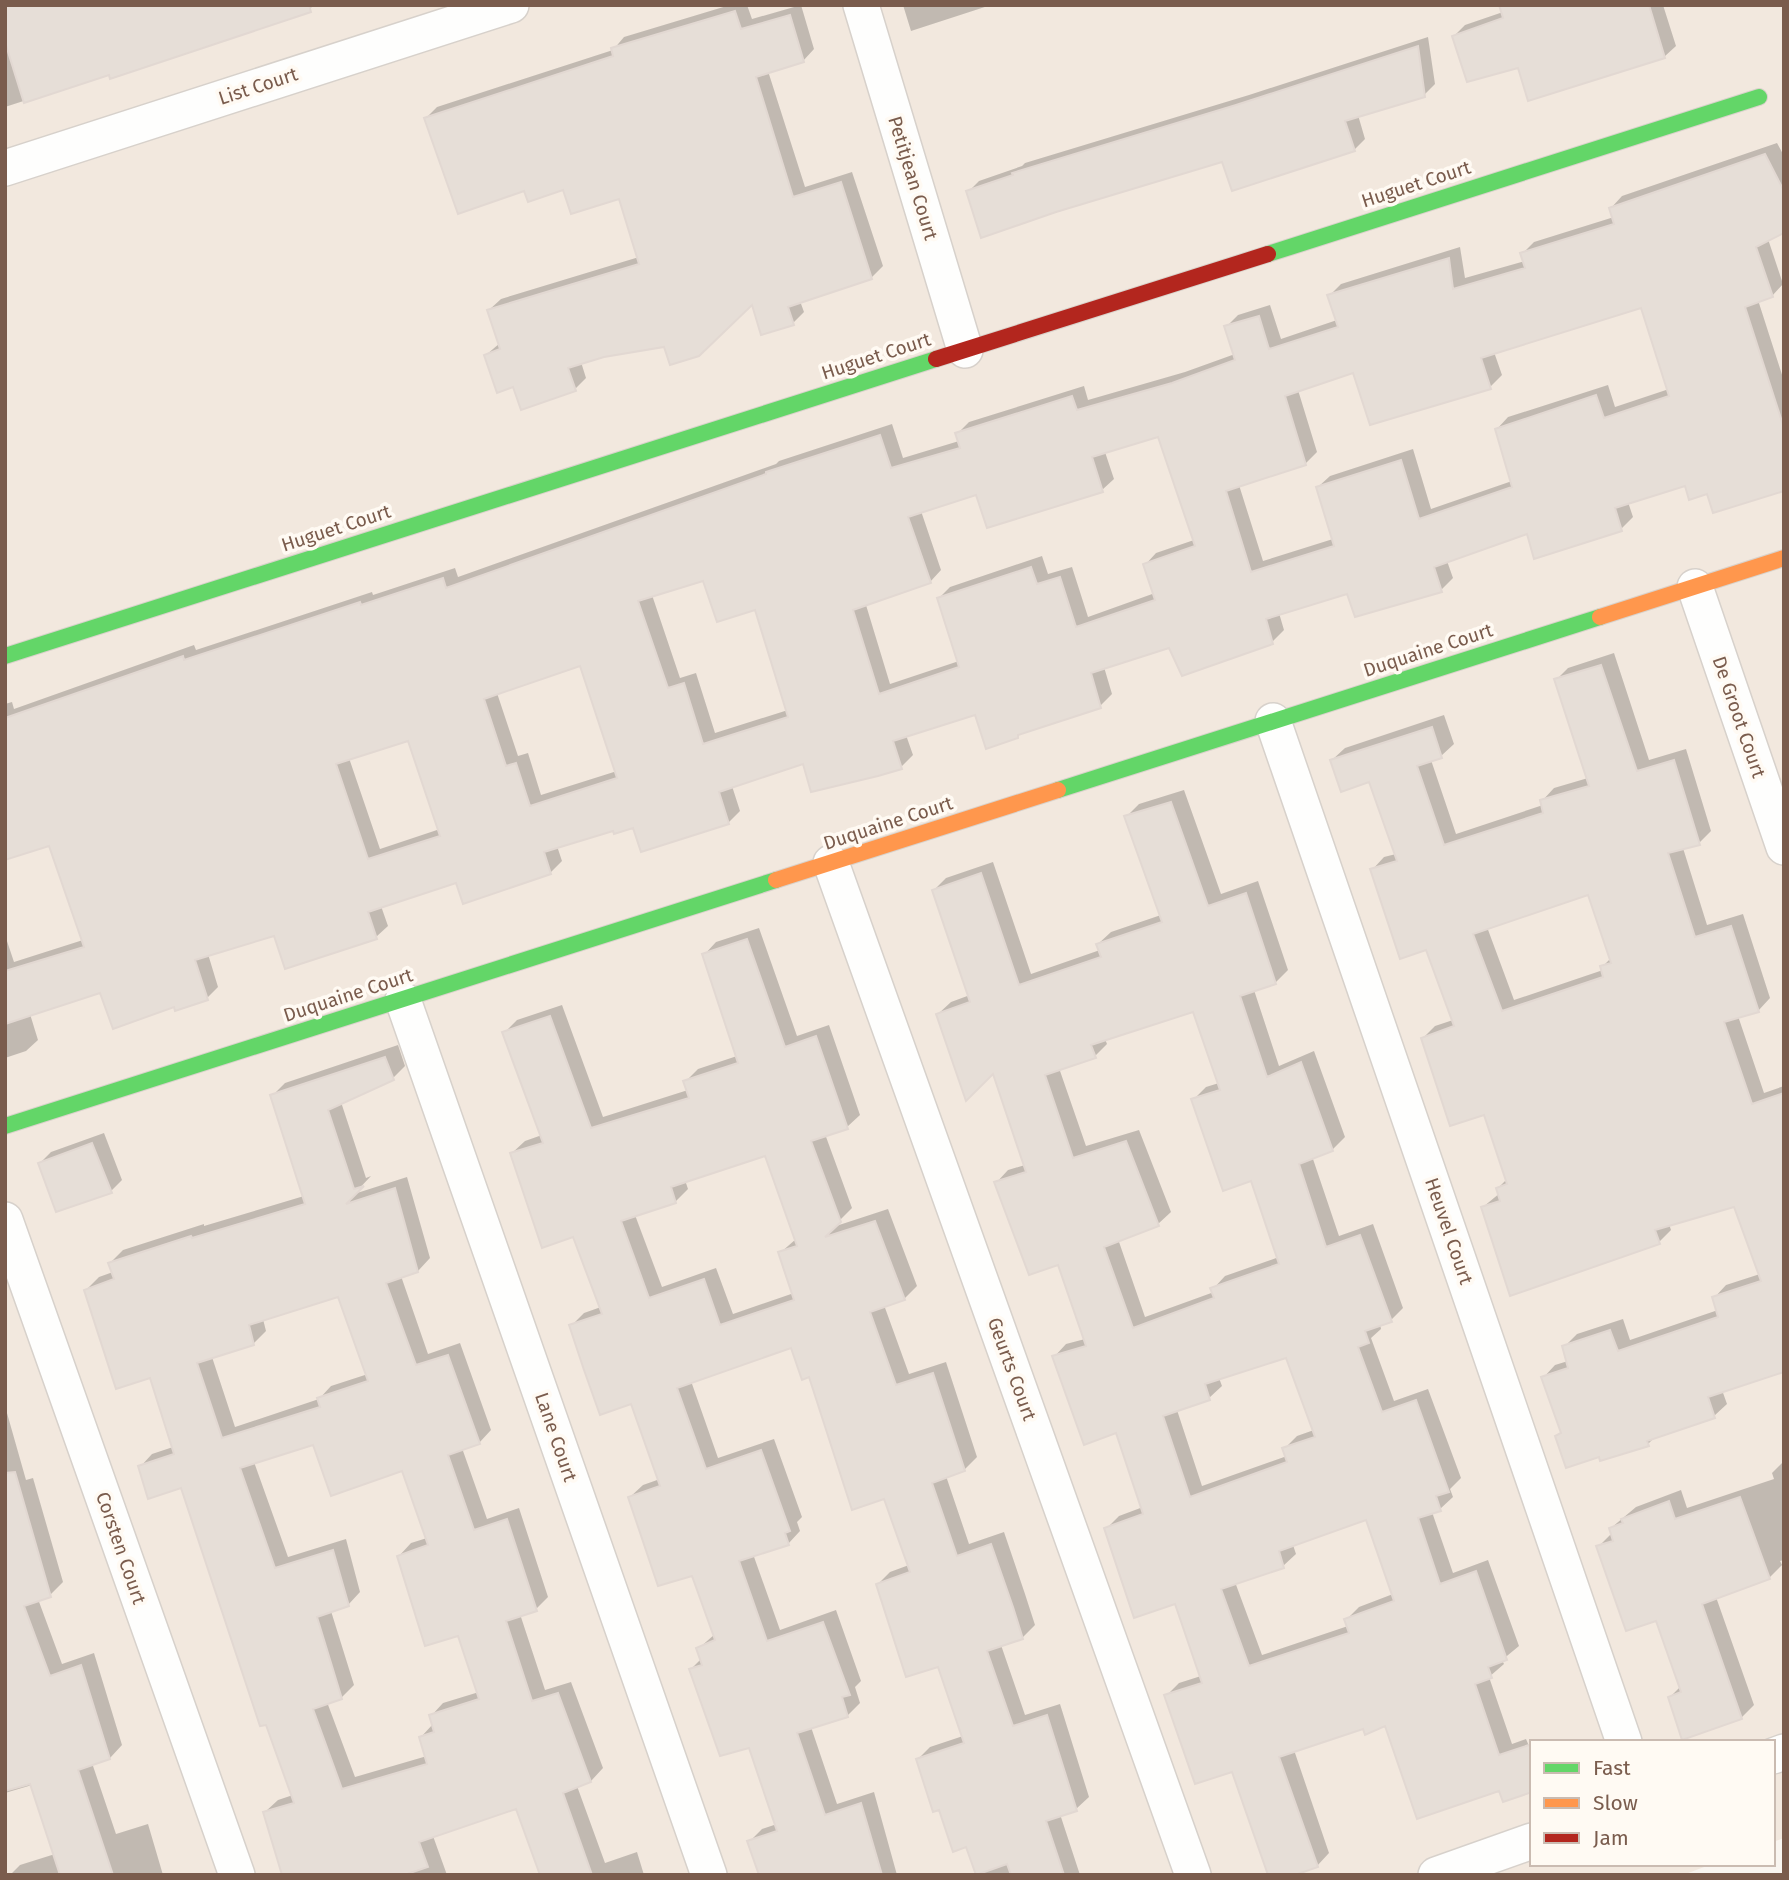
<svg xmlns="http://www.w3.org/2000/svg" width="1789" height="1880" font-family="'Fira Sans',sans-serif">
  <style>
    .residential { fill: #f2e8de }
    .shadow { fill: #0003; fill-rule: evenodd }
    .building { fill: #e6ded7; stroke: #e2d8d2; stroke-width: 2; fill-rule: evenodd }
    .lines { fill: none; stroke-linecap: round; stroke-linejoin: round }
    .street-casing { stroke: #d7d1cb; stroke-width: 38 }
    .fast-casing { stroke: #d9d2cb; stroke-width: 18 }
    .slow-casing { stroke: #d9d2cb; stroke-width: 18 }
    .jam-casing { stroke: #d9d2cb; stroke-width: 18 }
    .street { stroke: #fefefd; stroke-width: 35 }
    .fast { stroke: #63d668; stroke-width: 16 }
    .slow { stroke: #ff974d; stroke-width: 16 }
    .jam { stroke: #b3261e; stroke-width: 16 }
    .labels { text-anchor: middle; dominant-baseline: central; stroke-width: 7; stroke-linejoin: round; paint-order: stroke }
    .street-label { font-size: 19px; fill: #7a5c4d; stroke: #fffaf3 }
  </style>
  <rect width="100%" height="100%" fill="#f9f5f0"/>
  <path class="residential" d="M5,5H1784V1838L1773,1842V1742H1532V1864H1712L1683,1875H5Z"/>
  <path class="shadow" d="M5,5H318L111,77L110,73L5,107Z
    M730,5H747L752,19L801,5L814,49L803,61L768,71L805,187L852,172L883,266L872,277L800,301L804,312L793,323L753,302L666,345L604,355L581,362L586,378L575,389L514,385L486,355L500,343L489,310L501,299L639,257L621,197L564,188L525,189L426,118L437,107L613,50L624,37Z
    M903,5H991L911,31Z
    M1502,5H1663L1676,46L1664,57L1519,66L1454,36L1465,25L1503,12Z
    M1428,37L1435,84L1424,95L1358,115L1365,139L1354,150L1223,159L982,236L968,192L979,181L1022,166L1025,163L1249,95Z
    M1777,143L1784,156V231L1768,239L1783,284L1772,296L1758,300L1784,381V489L1708,492L1686,484L1628,502L1633,517L1621,529L1528,532L1447,561L1453,578L1441,590L1349,591L1279,613L1284,630L1272,642L1183,674L1170,646L1104,667L1112,694L1100,706L1022,732L1018,736L976,713L906,735L913,755L901,767L804,762L732,786L740,811L728,823L614,828L557,846L562,861L550,873L457,881L381,906L388,926L376,937L275,934L208,954L218,987L207,998L175,1004L101,991L30,1014L38,1040L26,1051L5,1058V935L14,962L83,940L50,844L5,859V704L12,702L14,709L194,645L196,650L372,592L373,595L455,568L458,577L776,464L779,461L892,424L903,458L959,441L957,434L969,422L1084,386L1088,400L1185,372L1235,354L1226,327L1238,315L1270,305L1281,339L1337,320L1329,296L1341,284L1460,247L1465,278L1525,261L1522,254L1534,242L1614,217L1611,208L1622,196ZM1642,305L1669,389L1615,407L1608,385L1508,417L1497,429L1512,481L1431,509L1413,449L1330,476L1318,487L1333,539L1263,561L1239,485L1305,464L1317,452L1298,390L1354,371L1490,387L1502,375L1494,352ZM1160,435L1194,540L1156,553L1145,565L1155,593L1088,617L1072,567L1048,574L1042,556L950,587L939,598L959,661L890,684L866,605L930,582L941,570L921,511L977,493L1102,490L1114,479L1105,452ZM704,579L756,608L788,710L715,733L696,673L680,678L652,595ZM581,663L617,771L541,795L528,753L518,756L497,693ZM409,739L440,829L380,849L349,758Z
    M1614,653L1649,760L1686,749L1711,831L1699,843L1683,848L1707,925L1743,914L1770,998L1758,1011L1738,1016L1764,1093L1784,1086V1370L1722,1390L1727,1404L1714,1416L1656,1436L1648,1444L1600,1454L1557,1436L1562,1431L1543,1378L1555,1365L1568,1361L1564,1347L1577,1334L1623,1319L1630,1340L1718,1310L1714,1298L1726,1285L1760,1274L1735,1205L1669,1224L1671,1230L1659,1242L1483,1207L1500,1193L1498,1188L1507,1179L1485,1112L1423,1038L1435,1026L1453,1020L1427,948L1372,870L1384,857L1396,854L1370,780L1332,760L1345,748L1444,715L1454,744L1441,756L1431,760L1456,834L1543,805L1542,801L1554,788L1588,778L1556,680L1568,668ZM1589,893L1611,958L1602,967L1603,970L1514,1000L1487,927Z
    M1184,790L1221,894L1258,881L1288,970L1275,983L1254,990L1279,1066L1314,1051L1345,1137L1332,1150L1313,1159L1339,1236L1373,1224L1403,1308L1391,1320L1380,1324L1381,1329L1371,1338L1394,1401L1428,1389L1461,1478L1450,1489L1453,1497L1440,1509L1432,1512L1453,1573L1488,1560L1519,1646L1502,1660L1504,1664L1489,1677L1512,1744L1526,1739L1532,1753V1774L1386,1724L1364,1727L1294,1750L1329,1853L1317,1866L1166,1696L1179,1683L1201,1676L1176,1602L1106,1529L1119,1516L1143,1507L1117,1431L1054,1357L1066,1344L1085,1339L1059,1262L996,1183L1008,1170L1025,1165L994,1071L938,1014L951,1002L970,995L934,890L946,878L993,862L1031,974L1100,950L1098,944L1111,932L1161,915L1126,817L1139,804ZM1194,1009L1219,1083L1206,1087L1193,1100L1252,1179L1279,1257L1225,1276L1213,1289L1214,1292L1145,1317L1118,1239L1158,1224L1171,1212L1139,1130L1086,1146L1059,1068L1095,1056L1107,1044L1105,1039ZM1287,1355L1314,1430L1297,1436L1284,1449L1287,1456L1202,1486L1177,1410L1209,1398L1222,1386L1219,1378ZM1367,1518L1393,1594L1359,1607L1346,1620L1348,1626L1262,1655L1235,1582L1283,1566L1296,1554L1293,1545Z
    M759,928L797,1036L829,1025L860,1115L847,1127L825,1134L852,1208L833,1227L888,1209L917,1286L905,1298L884,1305L909,1374L946,1362L977,1457L964,1470L946,1476L969,1544L1004,1532L1025,1594L1035,1625L1022,1638L1001,1645L1025,1715L1060,1704L1089,1797L1076,1809L1060,1814L1080,1875H978L967,1845L940,1808L918,1759L930,1747L963,1736L939,1664L878,1584L890,1572L909,1565L886,1497L792,1345L691,1381L718,1458L774,1439L802,1517L797,1522L800,1531L788,1544L753,1554L780,1630L836,1610L861,1681L855,1687L860,1703L847,1716L811,1727L837,1804L874,1792L897,1875H759L749,1842L762,1829L777,1824L750,1746L691,1669L701,1659L698,1649L715,1634L694,1573L630,1497L643,1485L660,1479L632,1402L571,1326L584,1313L601,1307L574,1235L512,1153L525,1141L542,1135L504,1033L517,1020L562,1005L603,1117L688,1090L685,1082L698,1069L737,1056L704,955L716,942ZM766,1154L796,1239L780,1253L794,1293L733,1314L716,1268L662,1287L635,1215L675,1202L688,1189L685,1180Z
    M398,1045L405,1066L393,1078L341,1102L366,1178L371,1176L354,1194L407,1177L430,1258L418,1271L401,1276L428,1354L460,1343L491,1430L479,1443L462,1448L487,1519L519,1508L548,1597L536,1609L520,1614L545,1690L571,1682L603,1768L591,1781L577,1786L605,1863L637,1852L644,1875H542L517,1806L433,1836L447,1875H285L265,1812L278,1800L293,1795L182,1486L140,1467L152,1454L173,1447L151,1376L86,1290L99,1277L113,1272L110,1263L123,1250L204,1224V1226L304,1196L272,1096L285,1083ZM339,1295L368,1374L331,1386L319,1399L235,1427L212,1357L254,1343L266,1331L263,1319ZM314,1442L403,1469L427,1538L411,1543L399,1556L460,1633L479,1692L443,1703L431,1716L433,1724L421,1737L427,1756L355,1777L327,1702L341,1698L354,1685L331,1611L348,1605L360,1592L346,1539L288,1557L254,1462Z
    M104,1133L122,1180L111,1191L40,1163L51,1152Z
    M5,1406L26,1480L33,1478L63,1582L50,1595L38,1599L62,1664L94,1653L122,1745L110,1758L92,1763L116,1834L148,1824L163,1875H10L20,1865L55,1854L32,1785L5,1793Z
    M1784,1461V1560L1780,1561L1782,1565L1769,1578L1716,1597L1754,1705L1741,1718L1670,1697L1680,1687L1657,1618L1598,1547L1612,1533L1611,1528L1636,1507L1681,1490L1687,1508L1774,1479L1772,1473Z"/>
  <path class="building" d="M5,5H309L311,12L110,79L109,75L24,103L5,42Z
    M1499,5H1649L1665,58L1528,101L1518,68L1467,82L1452,36L1503,18Z
    M735,11L741,29L790,15L804,62L756,77L793,197L841,182L872,279L788,307L794,325L761,335L752,305L699,356L670,365L664,347L604,357L568,368L576,391L521,410L513,387L497,393L484,355L500,349L487,310L639,264L619,199L571,214L563,190L528,202L524,191L458,214L424,118L613,56L611,48Z
    M1418,46L1425,97L1345,121L1355,151L1232,191L1222,162L1056,212L981,238L966,191L1013,175L1012,173L1236,105Z
    M1765,154L1784,191V233L1756,247L1773,297L1745,307L1784,428V491L1713,513L1707,494L1689,500L1685,486L1615,508L1622,531L1534,559L1527,534L1434,567L1442,592L1355,617L1347,594L1266,619L1273,644L1182,676L1169,648L1091,673L1101,708L1018,735V738L986,749L975,715L893,741L902,769L878,776L811,792L803,764L719,792L729,824L641,852L633,828L614,834L613,831L544,852L551,874L463,904L456,883L368,912L377,939L285,969L274,936L195,960L208,1000L175,1011L174,1007L113,1029L100,993L5,1024V971L84,947L49,846L5,860V718L183,656L184,660L360,602L361,605L443,578L446,588L766,474V472L880,435L891,468L960,448L955,433L1072,396L1077,410L1172,383L1235,360L1224,326L1259,316L1269,349L1338,327L1327,295L1449,258L1453,289L1525,268L1520,253L1614,224L1609,208ZM1641,308L1669,396L1604,418L1596,395L1495,429L1512,487L1419,519L1401,460L1316,487L1334,546L1251,572L1226,491L1306,465L1285,396L1353,373L1370,425L1491,389L1481,358ZM1158,437L1195,546L1143,564L1155,600L1076,627L1060,577L1037,584L1031,567L937,598L959,667L879,694L853,610L931,583L908,517L976,495L987,528L1103,492L1092,457ZM703,581L717,622L755,610L788,717L703,744L684,683L668,688L638,601ZM580,666L617,778L530,806L516,763L506,766L484,699ZM408,741L440,836L368,859L336,764Z
    M1601,665L1637,771L1674,760L1700,845L1668,853L1695,937L1731,926L1759,1012L1724,1022L1752,1104L1784,1093V1372L1708,1397L1715,1418L1647,1441L1649,1446L1600,1461L1599,1457L1566,1468L1555,1436L1561,1433L1541,1377L1568,1368L1562,1346L1610,1330L1618,1351L1718,1317L1712,1297L1761,1281L1734,1207L1655,1230L1660,1244L1510,1296L1481,1207L1500,1201L1496,1188L1507,1184L1484,1115L1450,1126L1421,1038L1454,1026L1426,950L1400,959L1370,869L1397,861L1369,782L1341,792L1330,760L1432,727L1442,758L1417,766L1444,845L1543,813L1540,800L1589,786L1554,679ZM1588,895L1611,963L1600,966L1603,977L1502,1011L1473,934Z
    M1171,802L1208,906L1246,893L1276,984L1240,996L1267,1077L1301,1062L1333,1151L1299,1164L1326,1247L1360,1235L1392,1322L1365,1331L1369,1343L1358,1347L1382,1412L1416,1400L1449,1492L1436,1496L1441,1511L1418,1518L1440,1584L1476,1571L1507,1660L1488,1667L1492,1678L1475,1684L1499,1755L1532,1744V1792L1503,1802L1499,1791L1417,1819L1385,1726L1365,1735L1363,1729L1279,1757L1318,1867L1295,1875H1268L1232,1772L1195,1784L1164,1695L1202,1683L1175,1604L1134,1618L1104,1528L1143,1514L1116,1433L1084,1445L1052,1356L1086,1346L1058,1265L1029,1275L994,1182L1026,1172L993,1074L966,1101L936,1014L970,1002L932,890L981,873L1019,985L1101,957L1096,944L1162,922L1124,816ZM1193,1012L1220,1090L1191,1099L1223,1191L1251,1181L1279,1264L1210,1288L1214,1298L1133,1328L1104,1247L1159,1226L1126,1141L1073,1158L1045,1075L1096,1058L1091,1045ZM1286,1358L1315,1437L1282,1448L1287,1462L1190,1497L1163,1416L1210,1400L1205,1384ZM1366,1520L1394,1601L1344,1619L1349,1633L1249,1666L1221,1589L1284,1568L1279,1551Z
    M747,939L785,1047L816,1036L848,1129L811,1141L841,1222L825,1237L875,1221L905,1300L870,1312L896,1385L933,1373L965,1471L932,1483L957,1556L991,1544L1013,1607L1023,1639L987,1651L1013,1726L1047,1715L1077,1811L1046,1821L1064,1875H1011L1007,1864L976,1875L966,1847L953,1852L939,1810L933,1812L916,1759L964,1743L938,1667L906,1677L876,1584L910,1572L884,1499L852,1510L809,1377L802,1380L791,1348L677,1388L706,1469L761,1450L790,1531L785,1533L789,1545L739,1561L767,1641L823,1622L850,1695L842,1697L848,1717L797,1733L825,1815L861,1803L882,1875H759L747,1841L777,1831L749,1748L720,1756L689,1669L702,1665L696,1648L715,1640L692,1576L658,1586L628,1497L660,1486L631,1404L600,1415L584,1370L569,1325L602,1314L573,1237L542,1248L510,1153L543,1143L502,1032L550,1016L591,1128L689,1098L683,1081L738,1063L702,954ZM765,1156L797,1246L778,1252L794,1300L720,1325L704,1279L649,1298L621,1221L676,1203L671,1187Z
    M385,1057L394,1080L328,1110L354,1189L364,1186L346,1204L395,1188L418,1272L386,1283L416,1365L448,1355L480,1444L448,1455L474,1530L507,1519L537,1611L506,1621L532,1701L558,1693L591,1782L563,1793L592,1875H540L516,1809L419,1842L428,1867L404,1875H282L263,1812L294,1803L266,1725L260,1726L181,1488L148,1499L138,1466L174,1454L150,1378L116,1389L84,1290L114,1279L108,1263L191,1236L192,1238L305,1204L270,1095ZM338,1297L368,1381L317,1398L320,1407L222,1438L197,1363L254,1345L249,1325ZM313,1445L331,1496L402,1471L428,1545L397,1556L425,1646L458,1636L479,1699L429,1715L434,1732L419,1737L427,1764L342,1789L313,1709L342,1699L317,1617L349,1606L333,1550L275,1568L240,1468Z
    M92,1143L112,1193L56,1212L38,1163Z
    M15,1472L51,1597L24,1606L50,1676L81,1665L110,1759L78,1770L113,1875H60L30,1784L5,1791V1473Z
    M1740,1497L1770,1579L1702,1604L1742,1719L1682,1740L1668,1697L1681,1692L1656,1621L1626,1631L1596,1546L1613,1541L1609,1528L1623,1523L1621,1519L1669,1501L1675,1519Z"/>
  <g class="lines">
    <g class="street-casing">
      <path id="street" d="M861,5L965,350
        M5,168L511,5
        M1695,587L1784,847
        M1273,721L1624,1742
        M831,863L1193,1875
        M403,1000L709,1875
        M5,1220L237,1875
        M1773,1756L1784,1752
        M1436,1875L1532,1841"/>
    </g>
    <g class="fast-casing">
      <path id="fast" d="M1268,254L1759,97
        M5,656L936,359
        M1058,790L1600,617
        M5,1126L776,880"/>
    </g>
    <g class="slow-casing">
      <path id="slow" d="M1600,617L1784,558
        M776,880L1058,790"/>
    </g>
    <g class="jam-casing">
      <path id="jam" d="M936,359L1268,254"/>
    </g>
    <use href="#street" class="street"/>
    <use href="#fast" class="fast"/>
    <use href="#slow" class="slow"/>
    <use href="#jam" class="jam"/>
  </g>
  <g class="labels">
    <g class="street-label">
      <text transform="translate(258 86) rotate(-18)">List Court</text>
      <text transform="translate(913 178) rotate(73)">Petitjean Court</text>
      <text transform="translate(1416 184) rotate(-18)">Huguet Court</text>
      <text transform="translate(876 356) rotate(-18)">Huguet Court</text>
      <text transform="translate(336 528) rotate(-18)">Huguet Court</text>
      <text transform="translate(1428 650) rotate(-18)">Duquaine Court</text>
      <text transform="translate(1739 717) rotate(71)">De Groot Court</text>
      <text transform="translate(888 823) rotate(-18)">Duquaine Court</text>
      <text transform="translate(348 995) rotate(-18)">Duquaine Court</text>
      <text transform="translate(1449 1231) rotate(71)">Heuvel Court</text>
      <text transform="translate(1012 1369) rotate(70)">Geurts Court</text>
      <text transform="translate(556 1437) rotate(71)">Lane Court</text>
      <text transform="translate(121 1548) rotate(71)">Corsten Court</text>
    </g>
  </g>
  <rect width="1789" height="1880" fill="none" stroke="#7a5c4d" stroke-width="14"/>
  <rect x="1530" y="1740" width="245" height="126" fill="#fffaf3" stroke="#cabbb1" stroke-width="2"/>
  <rect x="1544" y="1763" width="35" height="10" fill="#63d668" stroke="#cabbb1" stroke-width="2"/>
  <text x="1593" y="1775" font-size="21" fill="#7a5c4d">Fast</text>
  <rect x="1544" y="1798" width="35" height="10" fill="#ff974d" stroke="#cabbb1" stroke-width="2"/>
  <text x="1593" y="1810" font-size="21" fill="#7a5c4d">Slow</text>
  <rect x="1544" y="1833" width="35" height="10" fill="#b3261e" stroke="#cabbb1" stroke-width="2"/>
  <text x="1593" y="1845" font-size="21" fill="#7a5c4d">Jam</text>
</svg>
